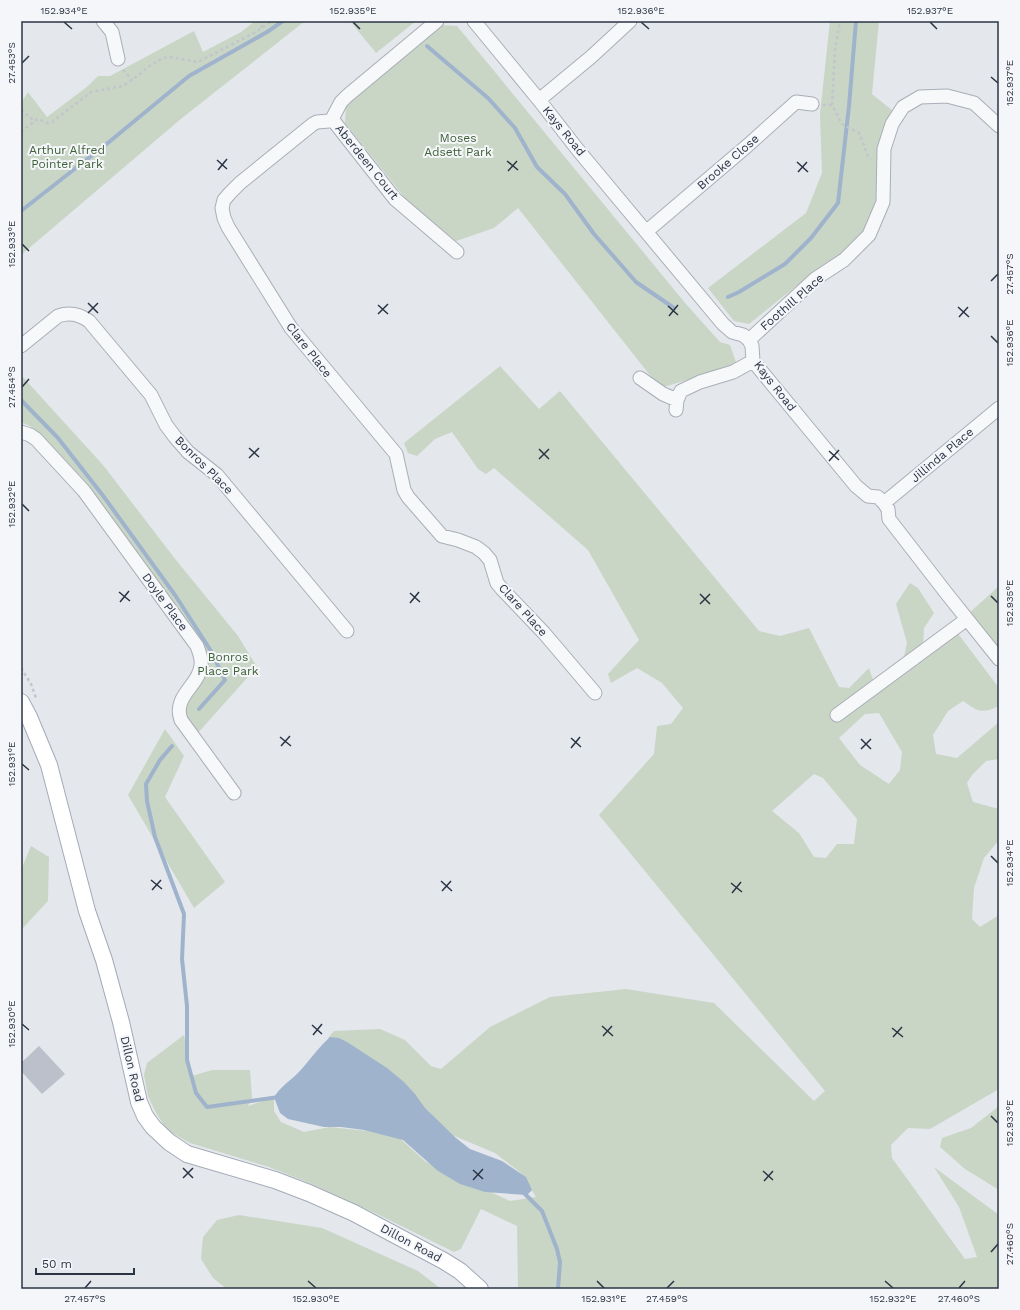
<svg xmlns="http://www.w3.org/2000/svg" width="1020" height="1310" font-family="'Work Sans',sans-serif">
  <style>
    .green { fill: #c9d6c5; fill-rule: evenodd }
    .water { fill: #9fb4cc }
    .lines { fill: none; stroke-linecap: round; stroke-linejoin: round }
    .stream { stroke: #9fb4cc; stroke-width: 4 }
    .building { fill: #bbc0ca }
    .minor-casing { stroke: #a9aeb7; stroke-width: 15 }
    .major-casing { stroke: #a3abb8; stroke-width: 18 }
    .path { stroke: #c2c5cb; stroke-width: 2.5; stroke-dasharray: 3 3; stroke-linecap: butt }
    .minor { stroke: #f7f8fa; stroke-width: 13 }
    .major { stroke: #fff; stroke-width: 16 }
    .ticks { fill: none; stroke: #2b3445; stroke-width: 1.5 }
    .labels { text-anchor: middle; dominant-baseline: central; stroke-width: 4; stroke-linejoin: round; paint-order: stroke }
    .street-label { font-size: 12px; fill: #2b3445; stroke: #f4f6f9 }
    .park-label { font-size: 12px; fill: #3f6138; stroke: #f4f6f9 }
    .neatline { fill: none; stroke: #2b3445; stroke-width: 1.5 }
    .ticks-label { font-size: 10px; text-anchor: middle; fill: #2b3445 }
  </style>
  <rect width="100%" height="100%" fill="#e4e7ec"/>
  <path class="green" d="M255,21H305L182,118L21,255V103L28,92L47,117L88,86L98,76H110L194,31L203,52L241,32Z
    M350,21H416L376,53Z
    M830,21H879L872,94L893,111L879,200L866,229L844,253L820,267L749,324L734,321L708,288L806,213L822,173L820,114Z
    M439,25L457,26L686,304L720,342L730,345L737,365L660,388L518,208L494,228L456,241L409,203L345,123L346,104Z
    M500,366L539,409L560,391L759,631L780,636L809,628L839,687L849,688L869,668L875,686L901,671L907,643L896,604L910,583L918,588L934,613L924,628L923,648L956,631L999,688V706C981,714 979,712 963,701L948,711L933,735L936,754L957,758L999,722V759L986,761L972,775L967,783L973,802L999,809V840L984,858L974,888L972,919L980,927L999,915V1089L930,1129L908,1128L891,1145L892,1158L965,1259L977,1257L959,1207L934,1167L999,1215V1289H518L517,1226L481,1209L461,1249L454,1252L379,1215L307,1182L269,1167L190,1143L167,1130L156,1113L148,1096L144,1075L147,1063L184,1035L192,1076L212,1070H250L252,1098L248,1106L274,1097V1111L281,1122L304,1132L330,1127L395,1134L426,1162L510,1201L536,1197L521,1173L495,1153L433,1127L333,1047L328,1038L334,1031L380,1029L405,1040L431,1066L441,1069L490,1027L550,997L626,989L714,1003L814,1101L825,1091L599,815L654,754L657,726L671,724L683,708L662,683L637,668L611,683L608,674L639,640L588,550L494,468L486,474L478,469L452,432L435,439L417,456L408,453L404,443ZM879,713L902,752L900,770L889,784L860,765L839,738L865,714ZM814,774L823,778L857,819L854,844H837L826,858L814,857L799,833L772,811Z
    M21,375L103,465L176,560L238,636L257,667L197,734L183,711L204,662L84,486L30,426L21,422Z
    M999,586V654L968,614Z
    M165,729L184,756L165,797L225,882L194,908L128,795Z
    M31,846L49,857L48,901L21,930V870Z
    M999,1106V1190L965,1169L940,1147L942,1138L971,1128Z
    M239,1215L322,1228L418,1271L441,1289H227L213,1278L201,1259L203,1237L217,1220Z"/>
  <path class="water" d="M330,1037L339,1038L347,1042L387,1068L404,1082L415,1094L425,1108L456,1138L470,1149L502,1161L526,1177L532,1190L527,1195L485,1192L460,1184L438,1171L403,1140L364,1130L341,1127H324L288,1119L280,1113L274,1097C281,1086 290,1081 299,1072C309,1061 318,1048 330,1037Z"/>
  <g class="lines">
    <path class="stream" d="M427,46L488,98L515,128L537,167L565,194L594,234L636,282L674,308
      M21,211L109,142L189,76L267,32L283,21
      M728,297L739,292L785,264L811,238L838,203L849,106L856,21
      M21,400L58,438L104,497L175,595L211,651L225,680L199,709
      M172,746L160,760L146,784L147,801L155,837L184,914L182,959L187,1006V1060L196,1093L207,1107L279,1097
      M524,1193L542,1211L557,1249L560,1262L558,1289"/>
  </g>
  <path class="building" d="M39,1046L65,1074L42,1094L21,1071V1063Z"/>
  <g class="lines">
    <g class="minor-casing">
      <path id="minor" d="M103,21L112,32L118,59
        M437,21L347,96L341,102L332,119L329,121L317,122L313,124L240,183L230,193L224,200L222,208L224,218L228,227L291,328L396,454L404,490L408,497L442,536L458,540L476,547L484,553L490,560L497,583L502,589L544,633L595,693
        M474,21L539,100L578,150L723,324L732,332L743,335L749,340L752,346L753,361L856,486L868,496L878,497L884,503L888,509L889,519L947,594L999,659
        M539,100L591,57L630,21
        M332,119L395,199L457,252
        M647,231L747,146L796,102L812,104
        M749,340L815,279L844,260L869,235L883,202L884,149L892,124L903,107L920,97L947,96L974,103L999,126
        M21,346L58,316C69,312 79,314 89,321L151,395L166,425L175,437L188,452L217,475L347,631
        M640,378L663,394L677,400
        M676,410L677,400L681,391L700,382L733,372L753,361
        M21,432L30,435L36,439L84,491L197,646C199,652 202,658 201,665C200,685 172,696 181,720L234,793
        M884,503L999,408
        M837,715L967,619"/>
    </g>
    <g class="major-casing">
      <path id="major" d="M21,702L29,717L49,765L87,911L104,960L121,1022L139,1102L145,1116L153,1127L169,1142L187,1154L275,1180L309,1193L354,1213L444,1261L460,1271L480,1289"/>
    </g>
    <path class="path" d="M262,28L261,23L263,21
      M123,70L132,80
      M823,105H832L842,124L859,133L868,156L871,159
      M832,105L835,50L840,21
      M21,110L34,121
      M21,132L36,120L39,119L47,123L52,122L91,92L123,86L132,80L148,67L163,58L170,57L198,62L254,33L272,21
      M21,668L31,684L36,698"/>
    <use href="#minor" class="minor"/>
    <use href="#major" class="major"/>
  </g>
  <path class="ticks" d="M64,22L72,29M353,22L360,29M641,22L649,29M930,22L937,29M22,63L29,56M991,77L998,83M217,160L227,169M507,161L518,170M797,162L808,172M218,170L227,159M508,171L517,161M798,172L807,162M22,244L29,251M991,281L998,274M88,303L98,313M378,305L388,314M668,306L678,315M958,307L969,317M88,313L98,303M378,314L388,304M669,316L678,305M959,317L968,307M991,336L998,343M22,387L29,379M249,448L259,457M539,449L549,459M829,451L839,460M249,458L259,448M539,459L549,449M829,461L839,450M22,504L29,511M119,592L130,601M410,593L420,602M700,594L710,604M991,596L998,603M120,602L129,591M410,603L419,592M700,604L710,594M280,737L291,746M571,738L581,747M861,739L871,749M281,746L290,736M571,748L580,737M861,749L871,739M22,764L29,770M991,856L998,863M151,880L162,889M441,881L452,891M731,883L742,892M152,890L161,880M442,891L451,881M732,893L741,882M22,1024L29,1030M312,1025L322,1034M602,1026L613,1036M892,1028L903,1037M313,1035L322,1024M603,1036L612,1026M893,1037L902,1027M991,1116L998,1123M183,1168L193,1178M473,1170L483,1179M763,1171L773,1180M183,1178L193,1168M473,1180L483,1169M764,1181L773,1171M991,1252L998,1244M308,1281L316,1288M597,1281L604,1288M885,1281L893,1288M85,1288L91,1281M667,1288L674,1281M959,1288L965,1281"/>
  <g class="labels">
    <g class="street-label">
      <text transform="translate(564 131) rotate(51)">Kays Road</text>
      <text transform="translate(367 162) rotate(51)">Aberdeen Court</text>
      <text transform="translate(728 162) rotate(-41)">Brooke Close</text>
      <text transform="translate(792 302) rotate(-41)">Foothill Place</text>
      <text transform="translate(309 350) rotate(52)">Clare Place</text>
      <text transform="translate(775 386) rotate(52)">Kays Road</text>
      <text transform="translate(942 455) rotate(-40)">Jillinda Place</text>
      <text transform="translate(204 465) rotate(45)">Bonros Place</text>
      <text transform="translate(165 602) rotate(54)">Doyle Place</text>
      <text transform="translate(523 610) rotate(48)">Clare Place</text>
      <text transform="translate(132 1069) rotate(77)">Dillon Road</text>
      <text transform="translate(411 1243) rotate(28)">Dillon Road</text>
    </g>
    <g class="park-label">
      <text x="458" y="138">Moses<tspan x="458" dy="14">Adsett Park</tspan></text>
      <text x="67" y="150">Arthur Alfred<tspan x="67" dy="14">Pointer Park</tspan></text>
      <text x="228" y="657">Bonros<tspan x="228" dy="14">Place Park</tspan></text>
    </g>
  </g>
  <rect width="1020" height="1310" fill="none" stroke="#f4f6f9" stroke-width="44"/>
  <path d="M36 1268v6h98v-6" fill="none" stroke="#2b3445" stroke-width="2"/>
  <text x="42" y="1268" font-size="12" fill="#2b3445" stroke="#f4f6f9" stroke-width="3" paint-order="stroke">50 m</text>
  <rect x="22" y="22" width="976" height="1266" class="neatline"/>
  <g class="ticks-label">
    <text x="64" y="14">152.934°E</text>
    <text x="353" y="14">152.935°E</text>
    <text x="641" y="14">152.936°E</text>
    <text x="930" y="14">152.937°E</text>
    <text transform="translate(11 63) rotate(-90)" y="4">27.453°S</text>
    <text transform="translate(1009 83) rotate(-90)" y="4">152.937°E</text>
    <text transform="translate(11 244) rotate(-90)" y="4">152.933°E</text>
    <text transform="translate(1009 274) rotate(-90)" y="4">27.457°S</text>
    <text transform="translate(1009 343) rotate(-90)" y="4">152.936°E</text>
    <text transform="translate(11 387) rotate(-90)" y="4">27.454°S</text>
    <text transform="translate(11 504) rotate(-90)" y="4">152.932°E</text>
    <text transform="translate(1009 603) rotate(-90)" y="4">152.935°E</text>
    <text transform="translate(11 764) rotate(-90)" y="4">152.931°E</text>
    <text transform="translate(1009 863) rotate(-90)" y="4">152.934°E</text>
    <text transform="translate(11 1024) rotate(-90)" y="4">152.930°E</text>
    <text transform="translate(1009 1123) rotate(-90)" y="4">152.933°E</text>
    <text transform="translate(1009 1244) rotate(-90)" y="4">27.460°S</text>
    <text x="85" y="1302">27.457°S</text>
    <text x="316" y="1302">152.930°E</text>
    <text x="604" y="1302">152.931°E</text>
    <text x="667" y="1302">27.459°S</text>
    <text x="893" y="1302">152.932°E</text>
    <text x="959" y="1302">27.460°S</text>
  </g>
</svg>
